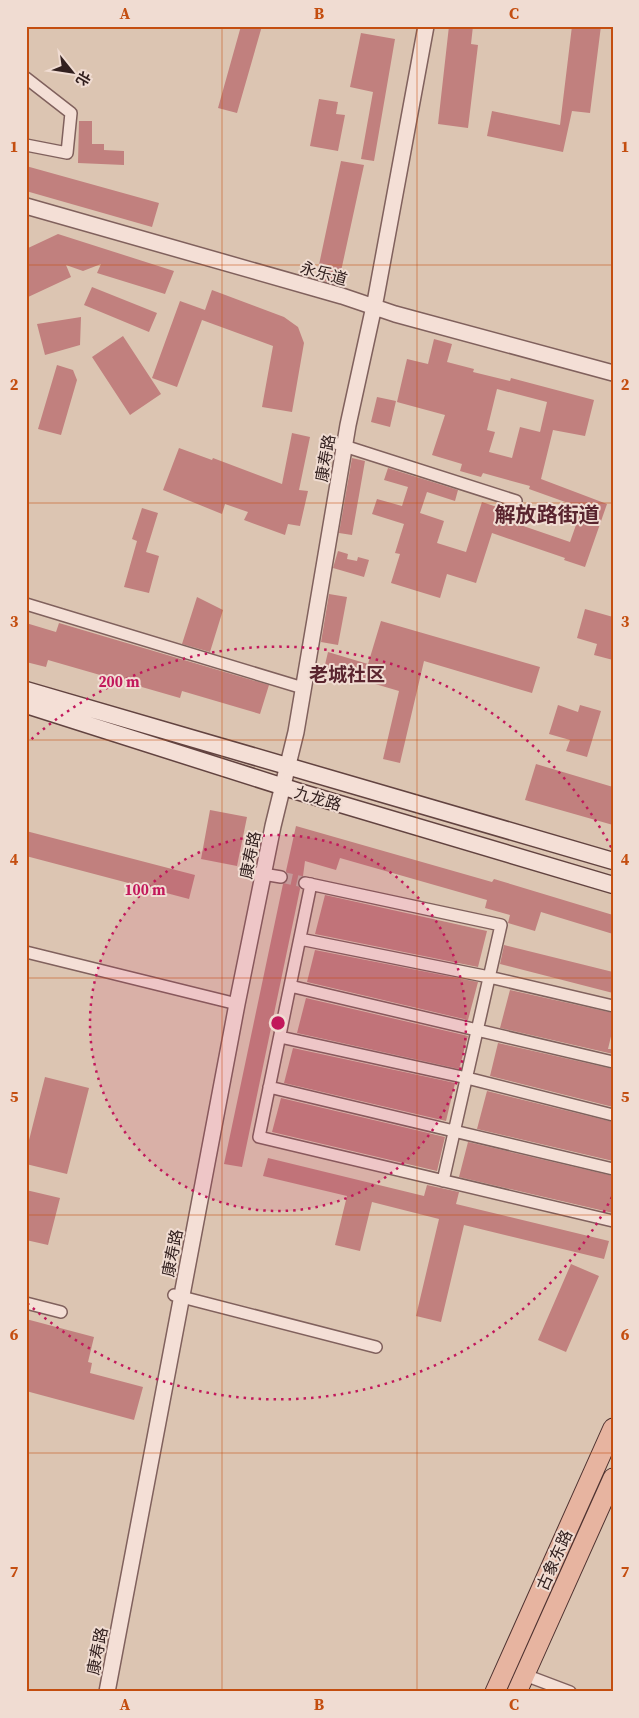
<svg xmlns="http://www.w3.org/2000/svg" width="639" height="1718" font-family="'Source Serif 4','Noto Sans SC',serif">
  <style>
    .farmland { fill: #dcc5b2 }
    .building { fill: #c1807e; fill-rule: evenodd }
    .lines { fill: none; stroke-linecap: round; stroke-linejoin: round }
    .minor-tunnel { stroke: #c4aca3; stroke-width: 11; stroke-dasharray: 11 5.5; stroke-linecap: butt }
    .minor-casing { stroke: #80615d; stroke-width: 14 }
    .tertiary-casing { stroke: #80615d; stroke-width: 18 }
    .secondary-casing { stroke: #624340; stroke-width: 19 }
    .primary-casing { stroke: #4e3230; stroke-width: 21 }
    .minor { stroke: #f4dfd6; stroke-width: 11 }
    .tertiary { stroke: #f4dfd6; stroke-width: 15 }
    .secondary { stroke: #f4dfd6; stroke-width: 16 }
    .primary { stroke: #e7b4a0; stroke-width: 19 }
    .grid { fill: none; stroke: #c44e10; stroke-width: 1; stroke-opacity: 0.55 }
    .ring { fill: none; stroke: #c2185b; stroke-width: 2.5; stroke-dasharray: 2.5 5 }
    .labels { text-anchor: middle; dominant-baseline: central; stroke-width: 4; stroke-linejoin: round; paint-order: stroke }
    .street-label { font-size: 16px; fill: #32201f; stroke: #f0dcd2 }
    .quarter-label { font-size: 19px; font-weight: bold; fill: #59242e; stroke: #f0dcd2 }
    .district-label { font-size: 21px; font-weight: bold; fill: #59242e; stroke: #f0dcd2 }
    .centre { fill: #c2185b; stroke: #f0dcd2; stroke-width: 2.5 }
    .ring-label { font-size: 15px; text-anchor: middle; font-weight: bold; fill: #c2185b; stroke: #f0dcd2; stroke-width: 4; stroke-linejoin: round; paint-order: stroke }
    .neatline { fill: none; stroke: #c44e10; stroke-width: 2 }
    .grid-label { font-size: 16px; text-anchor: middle; font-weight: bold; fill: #c44e10 }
  </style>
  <rect width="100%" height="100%" fill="#e8cfc4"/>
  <path class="farmland" d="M26,26H613V1692H26Z"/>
  <path class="building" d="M241,26H262L237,113L218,108Z
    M449,26H473L471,44L478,45L468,128L438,124Z
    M572,26H601L590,113L572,111L563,152L487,136L492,111L560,125Z
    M361,33L395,39L374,161L361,159L373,92L350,87Z
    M319,99L338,102L336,114L345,115L338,151L310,146Z
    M79,121H92V144H104V150L124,151V165L78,163Z
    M341,161L364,165L338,285L316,279Z
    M26,166L159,203L152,227L26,191Z
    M58,234L174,271L165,294L97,273L101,264L83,271L66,265L71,277L26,298V249Z
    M92,287L157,313L149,332L84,305Z
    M212,290L284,317L298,327L304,343L292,412L262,407L273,346L202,320L177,387L152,378L180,301L205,310Z
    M81,317L80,345L45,355L37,324Z
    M123,336L161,394L130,415L92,357Z
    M434,339L452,344L447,362L474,369L473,372L510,381L511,378L594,400L585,436L553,430L541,479L607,504L585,567L564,560L565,558L492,533L476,583L447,574L440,598L391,583L400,554L395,553L404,524L372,514L377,499L402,506L408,487L384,480L388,468L458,490L455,501L427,492L420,513L444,521L437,543L466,552L482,502L500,508L497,517L570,542L582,508L529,489L530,486L483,473L481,477L460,471L462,464L432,455L445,415L397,402L407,359L428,364ZM497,389L547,402L540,432L520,427L512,458L489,452L495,432L487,430Z
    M57,365L73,370L77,380L61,435L38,429Z
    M377,397L396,401L390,427L371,422Z
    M292,433L310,437L299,490L308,491L300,526L288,524L285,535L244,520L248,512L225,504L222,514L163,490L179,448L212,460L213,458L282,484Z
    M352,458L365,461L352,535L339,533Z
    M142,508L158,513L146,552L159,556L149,593L124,587L137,541L132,539Z
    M338,551L348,554L347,559L357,561L358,557L369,560L364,577L333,568Z
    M329,594L347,597L338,645L321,642Z
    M197,597L223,610L210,652L182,644Z
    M585,609L613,617V660L594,655L597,644L577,638Z
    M381,621L540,667L532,693L424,661L400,763L383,759L399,691L324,669L328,652L368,664Z
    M26,623L56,632L59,623L269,685L260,714L182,691L180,698L48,660L46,667L26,662Z
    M558,705L578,712L580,705L601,711L587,757L566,751L570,740L549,734Z
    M536,764L613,787V825L525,800Z
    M210,810L247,817L237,866L201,859Z
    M296,826L492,882L494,879L613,915V934L541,912L535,931L508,923L510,915L485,908L487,900L340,858L336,870L305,861L303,876L298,882L300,889L242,1167L224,1164L283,884L288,879L286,871Z
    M26,831L195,875L189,899L26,856Z
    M325,895L487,931L478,967L315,934Z
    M504,945L613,972V993L500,964Z
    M315,950L478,982L468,1020L307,982Z
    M510,990L613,1013V1028L608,1049H613V1054L500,1028Z
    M306,998L468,1036L459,1069L297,1033Z
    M498,1043L613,1069V1107L490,1076Z
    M293,1048L455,1083L446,1121L284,1083Z
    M45,1077L89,1088L67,1174L26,1164V1152Z
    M487,1091L613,1122V1161L477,1129Z
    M281,1098L445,1137L437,1171L272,1132Z
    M468,1142L613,1176V1213L459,1177Z
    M268,1158L424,1196L427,1185L459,1192L456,1204L609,1241L604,1259L464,1225L441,1322L416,1316L439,1219L372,1202L360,1251L335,1245L347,1196L263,1176Z
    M26,1190L60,1198L48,1245L26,1240Z
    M571,1264L599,1276L566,1352L538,1340Z
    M26,1319L94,1337L88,1362L92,1363L90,1373L143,1387L134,1420L26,1391Z"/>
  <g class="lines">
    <path class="minor-tunnel" d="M281,877L304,882"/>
    <g class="minor-casing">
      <path id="minor" d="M26,78L71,113L67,153L26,145
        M338,444L516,501
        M26,604L303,688
        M257,873L281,877
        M305,883L501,925L443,1181
        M311,884L259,1137L613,1221
        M300,939L489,977L613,1006
        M26,952L237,1004
        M290,986L613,1062
        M280,1037L467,1078L613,1115
        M269,1087L613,1169
        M174,1295L376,1347
        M26,1303L61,1312
        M525,1675L570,1692"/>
    </g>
    <g class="tertiary-casing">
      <path id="tertiary" d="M26,206L342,296L395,314L613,373
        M107,1692L237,1004L273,826L296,732L348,425L376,297L426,26"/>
    </g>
    <g class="secondary-casing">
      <path id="secondary" d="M26,690L613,861
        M26,705L303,793L613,885"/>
    </g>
    <g class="primary-casing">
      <path id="primary" d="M495,1692L613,1428
        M517,1692L613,1478"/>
    </g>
    <use href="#minor" class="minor"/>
    <use href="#tertiary" class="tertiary"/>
    <use href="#secondary" class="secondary"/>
    <use href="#primary" class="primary"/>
  </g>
  <path class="grid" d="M222,26V1692M417,26V1692M26,265H613M26,503H613M26,740H613M26,978H613M26,1215H613M26,1453H613"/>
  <circle cx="278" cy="1023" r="188" fill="#c2185b" fill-opacity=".12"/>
  <g class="ring">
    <circle cx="278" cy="1023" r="188"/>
    <path d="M612 1197A376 376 0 0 1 26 1302M26 744A376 376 0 0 1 612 849"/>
  </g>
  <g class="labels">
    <g class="street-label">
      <text transform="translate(324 273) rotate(16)">永乐道</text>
      <text transform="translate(325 458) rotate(-80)">康寿路</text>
      <text transform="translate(318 798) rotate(17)">九龙路</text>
      <text transform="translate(250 855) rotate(-79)">康寿路</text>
      <text transform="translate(172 1253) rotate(-79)">康寿路</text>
      <text transform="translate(554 1560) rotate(-66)">古象东路</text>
      <text transform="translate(97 1651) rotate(-79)">康寿路</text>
    </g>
    <g class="quarter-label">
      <text x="347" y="674">老城社区</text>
    </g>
    <g class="district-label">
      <text x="547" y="514">解放路街道</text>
    </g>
  </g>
  <circle cx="278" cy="1023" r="8" class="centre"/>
  <g class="ring-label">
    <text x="119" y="687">200 m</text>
    <text x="145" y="895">100 m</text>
  </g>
  <rect width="639" height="1718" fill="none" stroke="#f0dcd2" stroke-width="55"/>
  <g transform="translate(72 72) rotate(120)" stroke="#f0dcd2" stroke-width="4" paint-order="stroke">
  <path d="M0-4L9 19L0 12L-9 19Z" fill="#32201f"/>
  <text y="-8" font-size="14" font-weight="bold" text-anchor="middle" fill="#32201f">北</text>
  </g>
  <rect x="28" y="28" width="584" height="1662" class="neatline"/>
  <g class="grid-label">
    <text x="125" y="19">A</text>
    <text x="319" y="19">B</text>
    <text x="514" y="19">C</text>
    <text x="14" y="152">1</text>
    <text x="625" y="152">1</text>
    <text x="14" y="390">2</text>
    <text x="625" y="390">2</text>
    <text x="14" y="627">3</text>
    <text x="625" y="627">3</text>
    <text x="14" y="865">4</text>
    <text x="625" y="865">4</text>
    <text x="14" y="1102">5</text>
    <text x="625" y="1102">5</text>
    <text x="14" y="1340">6</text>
    <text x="625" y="1340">6</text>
    <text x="14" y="1577">7</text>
    <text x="625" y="1577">7</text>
    <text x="125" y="1710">A</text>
    <text x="319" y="1710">B</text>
    <text x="514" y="1710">C</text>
  </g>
</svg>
